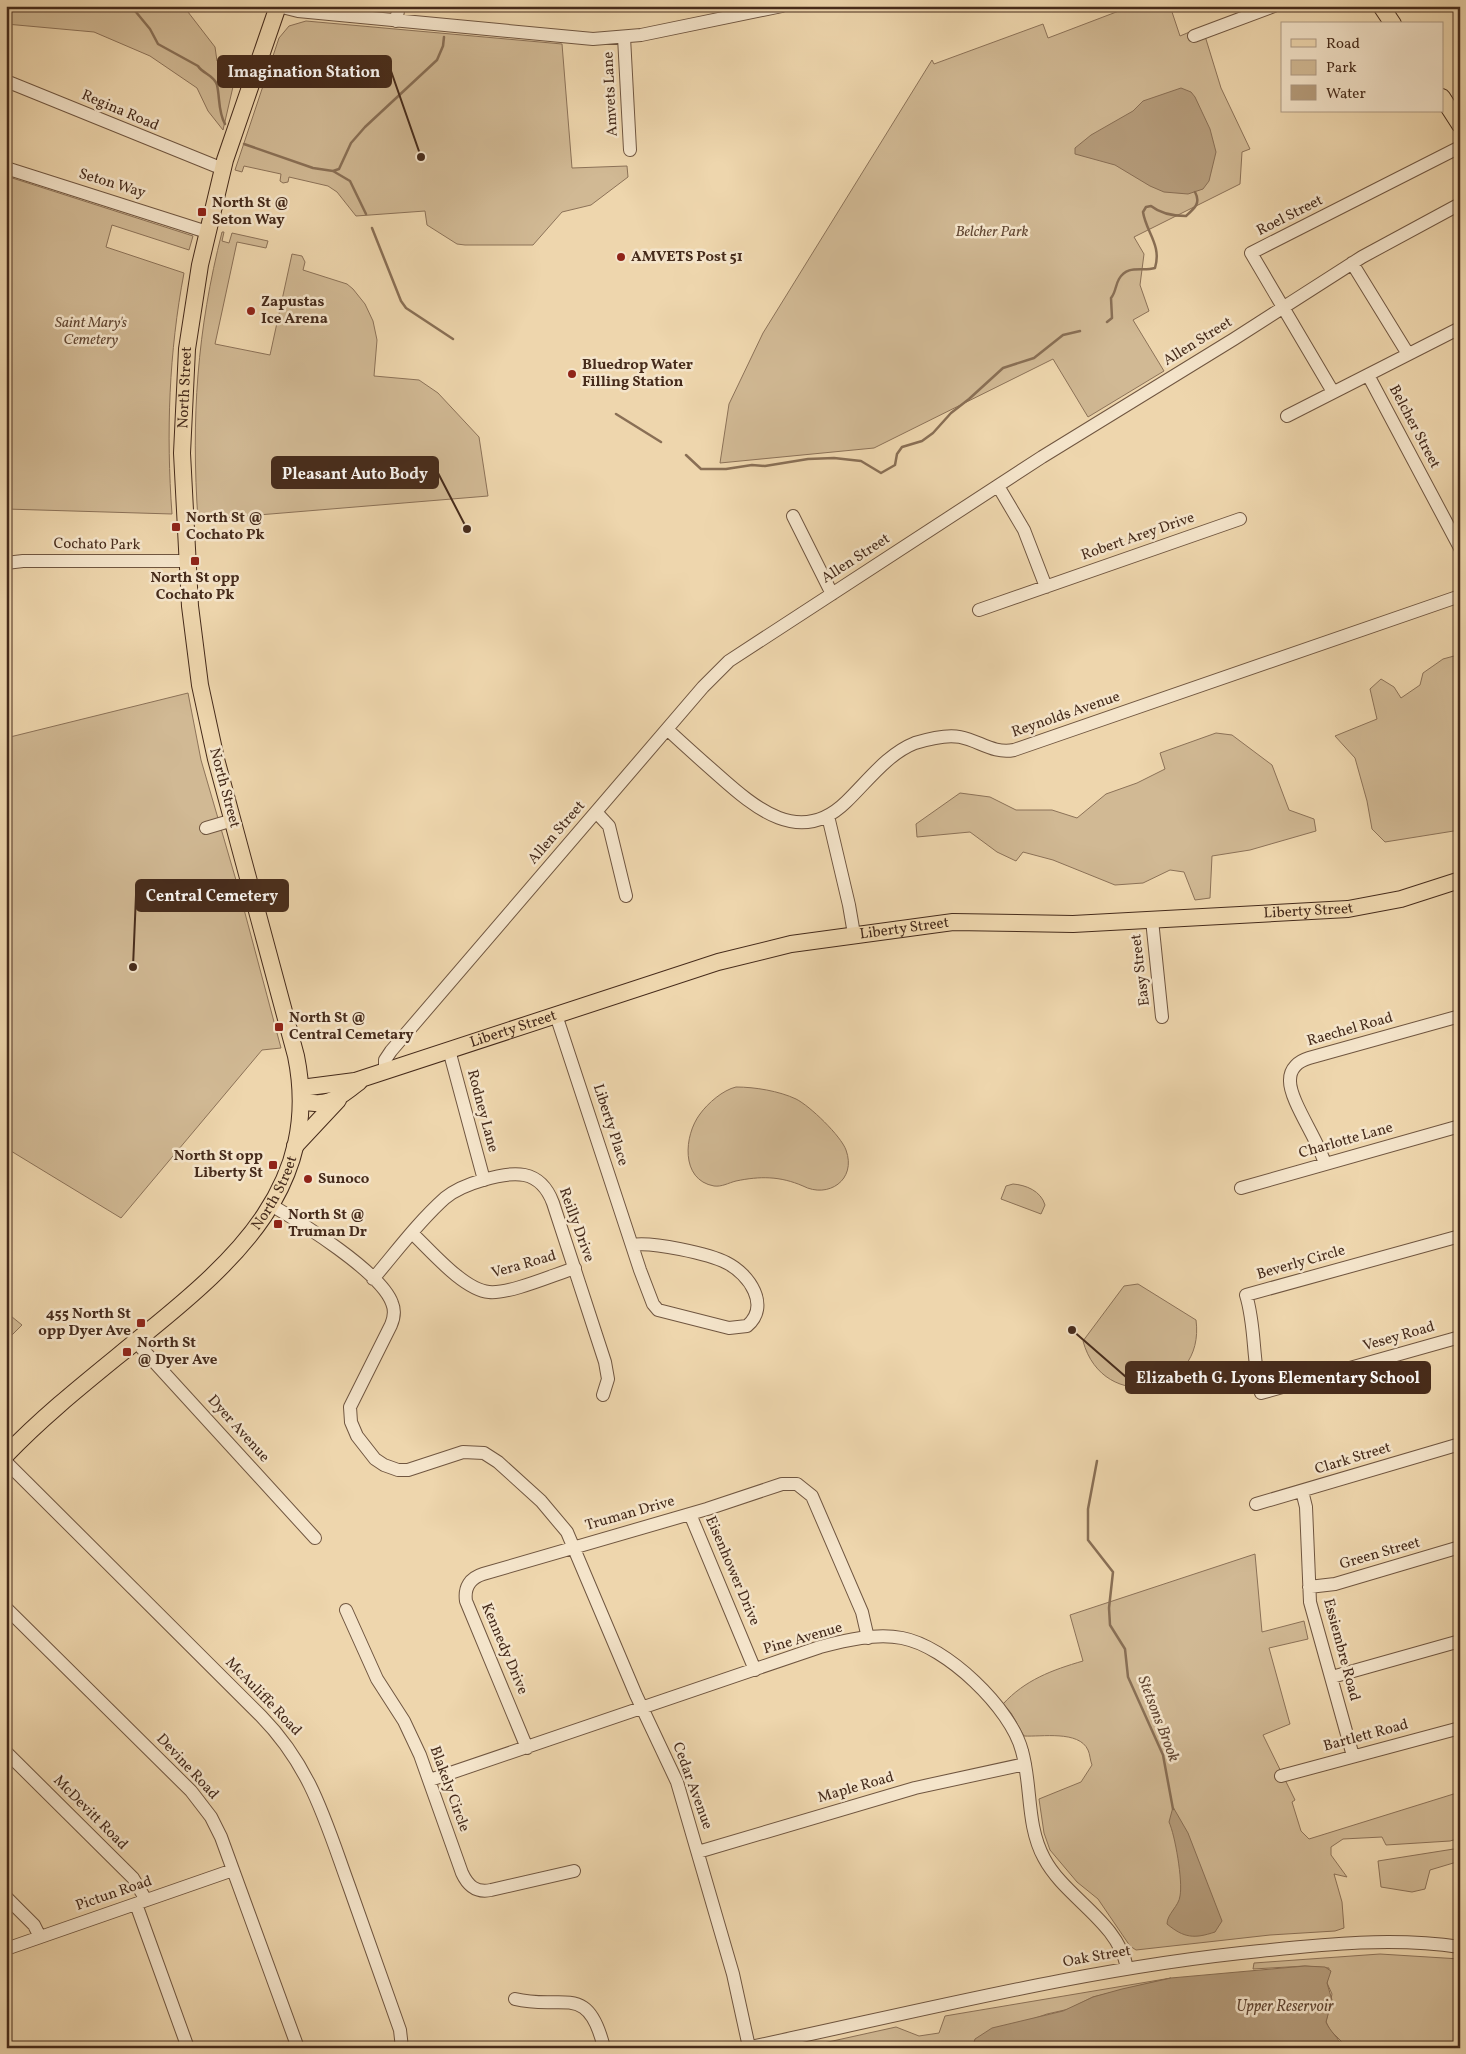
<svg xmlns="http://www.w3.org/2000/svg" width="1466" height="2054" font-family="Vollkorn,serif">
  <style>
    .green { fill: #d1b994; stroke: #8c7258 }
    .water { fill: #b59c7b; stroke: #896f55 }
    .lines { fill: none; stroke-linecap: round; stroke-linejoin: round }
    .stream { stroke: #896f55; stroke-width: 2.5 }
    .minor-casing { stroke: #705640; stroke-width: 14 }
    .major-casing { stroke: #462b1b; stroke-width: 18 }
    .minor { stroke: #f4e4ca; stroke-width: 12 }
    .major { stroke: #eed6ad; stroke-width: 16 }
    .poi-dot { fill: #8f2418; stroke: #f4e4ca; stroke-width: 2 }
    .labels { text-anchor: middle; dominant-baseline: central; stroke-width: 5; stroke-linejoin: round; paint-order: stroke }
    .street-label { font-size: 15px; fill: #462b1b; stroke: #f4e4ca }
    .poi-label { font-size: 15px; font-weight: bold; fill: #462b1b; stroke: #f4e4ca; text-anchor: start }
    .park-label { font-size: 15px; font-style: italic; fill: #624733; stroke: #f4e4ca }
    .water-label { font-size: 16px; font-style: italic; fill: #624733; stroke: #f4e4ca }
    .leader { fill: none; stroke: #462b1b; stroke-width: 2 }
    .callout-dot { fill: #462b1b; stroke: #f4e4ca; stroke-width: 2 }
    .callout { fill: #462b1b; stroke: #462b1b; stroke-width: 2 }
    .callout-label { font-size: 16px; text-anchor: middle; font-weight: bold; fill: #fff }
  </style>
  <rect width="100%" height="100%" fill="#eed6ad"/>
  <filter id="stains"><feTurbulence type="fractalNoise" baseFrequency=".004" numOctaves="4"/><feColorMatrix values="0 0 0 0 .2 0 0 0 0 .09 0 0 0 0 .02 0 0 0 .5 -.17"/></filter>
  <radialGradient id="worn" r=".72"><stop offset=".6" stop-color="#630" stop-opacity="0"/><stop offset="1" stop-color="#630" stop-opacity=".3"/></radialGradient>
  <path class="green" d="M6,6H190L188,12L215,47L217,61L235,78L223,130L208,111L197,88L150,56L94,32L6,24Z
    M1132,6H1170L1180,36L1192,31L1205,36L1221,88L1250,149L1242,152L1240,184L1134,237L1144,254L1140,285L1149,311L1133,320L1164,371L1088,417L1053,359L874,448L720,463L729,404L763,333L932,60L934,64L1043,24L1048,38Z
    M306,21L562,44L572,168L627,166L628,177L591,205L562,212L533,245H465L457,244L427,225L425,211L356,216L337,192L328,186L289,177L288,182L283,183L280,181L281,174L244,166L242,172L235,170L279,38L289,26Z
    M6,176L193,236L189,250L112,225L106,247L184,273C169,352 166,433 172,514L6,509Z
    M222,232H224L222,241L229,243L232,233L268,241L266,248L237,242L215,344L270,355L292,254L302,256L305,262L303,270L347,284L353,289L365,304L373,321L377,340L374,376L419,380L438,393L479,437L488,496L198,520C191,418 197,331 222,232Z
    M1454,656L1460,671V830L1385,842L1372,829L1367,801L1355,758L1335,736L1377,719L1370,689L1381,679L1394,687L1401,698L1420,685L1423,673L1443,659Z
    M188,693L201,760L238,887L281,1048L262,1050L121,1218L6,1148V738Z
    M1216,733L1232,735L1272,765L1289,810L1314,819L1316,831L1250,850L1212,856L1210,898L1195,900L1184,872L1170,870L1143,883L1115,885L1053,860L1023,852L1016,861L997,852L970,832L917,837L916,824L960,793L990,797L1016,810H1052L1077,818L1106,794L1137,783L1165,769L1160,753Z
    M736,1087C755,1087 779,1091 796,1099C810,1106 841,1136 846,1150C857,1180 828,1199 803,1186C780,1176 760,1176 736,1181C728,1183 722,1187 714,1186C680,1180 684,1135 700,1114C708,1103 723,1090 736,1087Z
    M1013,1184C1026,1185 1041,1191 1045,1205L1041,1214L1001,1199L1006,1186Z
    M1138,1284L1196,1320C1206,1395 1103,1415 1083,1341L1124,1286Z
    M6,1312L22,1325L6,1341Z
    M1255,1554L1262,1632L1304,1621L1308,1639L1269,1648L1290,1724L1263,1735L1295,1800L1292,1802L1301,1831L1309,1839L1460,1792V1838L1450,1841L1386,1845L1382,1837L1343,1839L1331,1847V1855L1347,1877L1334,1874L1342,1902L1344,1928L1335,1931L1270,1935L1136,1950L1130,1946L1098,1899L1077,1882L1050,1850L1044,1833L1039,1799L1081,1782L1092,1765C1090,1760 1090,1754 1088,1750C1079,1730 1041,1737 1024,1736L1011,1713L1003,1704C1025,1680 1052,1670 1083,1661L1070,1615Z
    M1460,1848V1861L1430,1870L1425,1889L1412,1892L1381,1887L1378,1861Z
    M1380,1954L1460,1959V2048H1342L1341,2041L1330,2030L1326,2022L1332,1994L1327,1983L1329,1968L1305,1966L1253,1969L1254,1963Z
    M1171,1978L1093,1997L1069,2009L1047,2014L1027,2021L978,2048H801L896,2027L919,2036L939,2033L945,2016Z"/>
  <path class="water" d="M1181,88L1191,92L1195,97L1210,129L1216,152L1209,181L1203,189L1188,194L1164,192L1150,186L1115,165L1075,154V148L1091,135L1133,111L1143,101Z
    M1173,1807L1188,1833L1222,1921L1215,1932C1194,1939 1184,1938 1167,1924C1167,1914 1179,1906 1180,1896C1183,1881 1175,1835 1169,1822Z
    M1305,1966L1325,1967L1331,1971L1327,1983L1332,2000L1326,2022C1330,2032 1339,2037 1342,2048H972L975,2039L992,2028L1063,2011L1093,1997L1122,1989L1171,1978Z"/>
  <g class="lines">
    <path class="stream" d="M131,6L150,29L158,44L198,66C203,74 214,75 217,85C220,98 218,112 225,124
      M445,6L446,10
      M244,144L313,168L333,171L339,169L351,143L365,127L437,60L443,46L444,37
      M333,171L350,181L366,214
      M372,228L401,301L406,308L453,339
      M1107,322L1112,318L1111,298C1116,292 1115,286 1119,279C1128,264 1142,272 1155,268C1162,245 1146,232 1143,212L1146,207L1151,206C1161,214 1174,216 1186,216C1195,208 1201,203 1195,192
      M616,414L661,442
      M686,455L701,469H726L752,465L765,466L808,459L834,458L861,461L881,473L895,465L897,454L902,447L922,441L933,433L951,413L969,399L1003,368L1034,358L1063,335L1080,331
      M1097,1461L1088,1509V1540L1113,1572L1109,1608L1110,1625L1125,1649L1128,1677L1163,1755L1173,1809"/>
    <g class="minor-casing">
      <path id="minor" d="M278,6L298,11L593,39L641,35L782,6
        M396,21L399,6
        M1194,36L1274,6
        M624,37L630,150
        M6,81L223,169
        M6,168L207,232
        M1352,263L1408,354
        M1368,375L1460,548
        M1333,392L1251,253L1460,147
        M1287,416L1460,328
        M998,486L1024,530L1046,587
        M793,516L832,594
        M6,563L23,561H188
        M979,610L1240,519
        M667,729C684,745 701,760 718,775C755,808 800,847 846,802C867,782 887,754 915,743C928,739 946,734 960,737C980,741 993,754 1014,750L1460,596
        M596,812L609,826L626,896
        M828,816L849,905L854,934
        M206,828L233,820
        M1152,920L1162,1017
        M556,1015L640,1270L653,1304L658,1310L729,1328L747,1326C771,1306 749,1274 727,1263C710,1254 651,1241 632,1245
        M449,1050L484,1180
        M385,1071V1060L391,1051L703,687L729,661L1042,457L1234,339L1362,257L1460,204
        M1325,1164C1319,1141 1289,1100 1290,1080C1290,1068 1299,1061 1309,1058L1460,1016
        M1241,1188L1460,1126
        M271,1205C300,1222 381,1272 392,1303C395,1310 394,1318 391,1325L350,1407L351,1422L357,1436L375,1459L384,1465L398,1470H408L463,1452L484,1453L498,1462L541,1501L567,1532L636,1695L677,1782L733,1974L749,2047
        M413,1234C431,1251 464,1290 489,1292C510,1294 553,1275 575,1268
        M1460,1236L1246,1295C1256,1327 1252,1361 1261,1393L1460,1337
        M373,1279C396,1252 418,1222 445,1198C456,1189 469,1184 483,1180C513,1171 540,1168 553,1203L605,1362L608,1379L603,1395
        M136,1342L315,1538
        M6,1462L261,1716C311,1767 325,1820 349,1886C366,1934 383,1982 400,2030L402,2048
        M1302,1491L1306,1507L1310,1602L1353,1756
        M1256,1504L1460,1444
        M690,1514L755,1670
        M1309,1587L1335,1584L1460,1547
        M6,1608L191,1791L211,1817L221,1837L298,2048
        M346,1610L377,1679L404,1721L420,1755L462,1873C468,1886 476,1893 491,1890L574,1871
        M1332,1677L1460,1641
        M527,1748L466,1601C464,1587 470,1578 483,1574L707,1509L782,1484H797L812,1496L862,1612L868,1638
        M6,1752L133,1878L146,1900
        M1281,1776L1460,1728
        M430,1780L820,1647C846,1640 876,1633 902,1638C946,1646 1011,1708 1022,1751C1032,1786 1026,1825 1044,1858C1065,1898 1118,1921 1127,1968
        M698,1852L915,1788L1025,1764
        M6,1897L34,1925L40,1937
        M136,1904L188,2048
        M6,1949L233,1870
        M515,1999C563,2011 588,1981 604,2048
        M746,2048C917,2012 1086,1968 1260,1951C1326,1944 1394,1937 1460,1947"/>
    </g>
    <g class="major-casing">
      <g id="major">
        <path d="M1381,6L1393,24"/>
        <path d="M1442,97L1460,125"/>
        <path id="s1" d="M301,1088L355,1081L718,962L791,944L953,922L1073,924L1348,909L1401,899L1460,880"/>
        <path d="M301,1101C330,1108 337,1098 359,1082"/>
        <path d="M295,1146L338,1100"/>
        <path id="s2" d="M6,1455C49,1410 99,1372 146,1333C236,1260 322,1184 296,1056L216,759L200,685L190,606L182,453L187,349L200,265L225,160L278,6"/>
      </g>
    </g>
    <use href="#minor" class="minor"/>
    <use href="#major" class="major"/>
  </g>
  <g class="poi-dot">
    <rect x="197" y="207" width="10" height="10" rx="2.5"/>
    <circle cx="621" cy="257" r="5"/>
    <circle cx="251" cy="311" r="5"/>
    <circle cx="572" cy="374" r="5"/>
    <rect x="171" y="522" width="10" height="10" rx="2.5"/>
    <rect x="190" y="556" width="10" height="10" rx="2.5"/>
    <rect x="274" y="1022" width="10" height="10" rx="2.5"/>
    <rect x="268" y="1160" width="10" height="10" rx="2.5"/>
    <circle cx="308" cy="1179" r="5"/>
    <rect x="273" y="1219" width="10" height="10" rx="2.5"/>
    <rect x="136" y="1318" width="10" height="10" rx="2.5"/>
    <rect x="122" y="1347" width="10" height="10" rx="2.5"/>
  </g>
  <g class="labels">
    <g class="street-label">
      <text transform="translate(611 94) rotate(-93)">Amvets Lane</text>
      <text transform="translate(120 111) rotate(23)">Regina Road</text>
      <text transform="translate(112 184) rotate(17)">Seton Way</text>
      <text transform="translate(1290 216) rotate(-27)">Roel Street</text>
      <text transform="translate(1198 342) rotate(-32)">Allen Street</text>
      <text stroke="none"><textPath href="#s2" startOffset="1202">North Street</textPath></text>
      <text transform="translate(1414 427) rotate(62)">Belcher Street</text>
      <text transform="translate(1138 537) rotate(-19)">Robert Arey Drive</text>
      <text transform="translate(97 545) rotate(1)">Cochato Park</text>
      <text transform="translate(856 559) rotate(-33)">Allen Street</text>
      <text transform="translate(1066 715) rotate(-19)">Reynolds Avenue</text>
      <text transform="translate(224 788) rotate(75)">North Street</text>
      <text transform="translate(557 833) rotate(-49)">Allen Street</text>
      <text stroke="none"><textPath href="#s1" startOffset="1031">Liberty Street</textPath></text>
      <text stroke="none"><textPath href="#s1" startOffset="626">Liberty Street</textPath></text>
      <text transform="translate(1141 970) rotate(-97)">Easy Street</text>
      <text stroke="none"><textPath href="#s1" startOffset="221">Liberty Street</textPath></text>
      <text transform="translate(1350 1030) rotate(-16)">Raechel Road</text>
      <text transform="translate(482 1111) rotate(75)">Rodney Lane</text>
      <text transform="translate(610 1125) rotate(72)">Liberty Place</text>
      <text transform="translate(1346 1141) rotate(-16)">Charlotte Lane</text>
      <text stroke="none"><textPath href="#s2" startOffset="378">North Street</textPath></text>
      <text transform="translate(576 1225) rotate(70)">Reilly Drive</text>
      <text transform="translate(1301 1263) rotate(-16)">Beverly Circle</text>
      <text transform="translate(524 1265) rotate(-16)">Vera Road</text>
      <text transform="translate(1399 1337) rotate(-16)">Vesey Road</text>
      <text transform="translate(238 1429) rotate(48)">Dyer Avenue</text>
      <text transform="translate(1353 1459) rotate(-17)">Clark Street</text>
      <text transform="translate(630 1514) rotate(-16)">Truman Drive</text>
      <text transform="translate(1380 1554) rotate(-16)">Green Street</text>
      <text transform="translate(732 1571) rotate(67)">Eisenhower Drive</text>
      <text transform="translate(803 1639) rotate(-16)">Pine Avenue</text>
      <text transform="translate(504 1649) rotate(67)">Kennedy Drive</text>
      <text transform="translate(1341 1650) rotate(75)">Essiembre Road</text>
      <text transform="translate(263 1697) rotate(46)">McAuliffe Road</text>
      <text transform="translate(1366 1736) rotate(-15)">Bartlett Road</text>
      <text transform="translate(187 1767) rotate(47)">Devine Road</text>
      <text transform="translate(692 1786) rotate(70)">Cedar Avenue</text>
      <text transform="translate(856 1788) rotate(-16)">Maple Road</text>
      <text transform="translate(449 1789) rotate(70)">Blakely Circle</text>
      <text transform="translate(90 1813) rotate(45)">McDevitt Road</text>
      <text transform="translate(114 1894) rotate(-19)">Pictun Road</text>
      <text transform="translate(1097 1957) rotate(-10)">Oak Street</text>
    </g>
    <g class="poi-label">
      <text x="212" y="203">North St @<tspan x="212" dy="17">Seton Way</tspan></text>
      <text x="631" y="257">AMVETS Post 51</text>
      <text x="261" y="302">Zapustas<tspan x="261" dy="17">Ice Arena</tspan></text>
      <text x="582" y="365">Bluedrop Water<tspan x="582" dy="17">Filling Station</tspan></text>
      <text x="186" y="518">North St @<tspan x="186" dy="17">Cochato Pk</tspan></text>
      <text x="195" y="578" text-anchor="middle">North St opp<tspan x="195" dy="17">Cochato Pk</tspan></text>
      <text x="289" y="1018">North St @<tspan x="289" dy="17">Central Cemetary</tspan></text>
      <text x="263" y="1156" text-anchor="end">North St opp<tspan x="263" dy="17">Liberty St</tspan></text>
      <text x="318" y="1179">Sunoco</text>
      <text x="288" y="1215">North St @<tspan x="288" dy="17">Truman Dr</tspan></text>
      <text x="131" y="1314" text-anchor="end">455 North St<tspan x="131" dy="17">opp Dyer Ave</tspan></text>
      <text x="137" y="1343">North St<tspan x="137" dy="17">@ Dyer Ave</tspan></text>
    </g>
    <g class="park-label">
      <text x="992" y="232">Belcher Park</text>
      <text x="91" y="323">Saint Mary's<tspan x="91" dy="17">Cemetery</tspan></text>
    </g>
    <g class="water-label">
      <text transform="translate(1158 1719) rotate(69)">Stetsons Brook</text>
      <text x="1285" y="2007">Upper Reservoir</text>
    </g>
  </g>
  <path class="leader" d="M421 157L391 71M467 529L438 473M133 967L136 895M1072 1330L1126 1377"/>
  <g class="callout-dot">
    <circle cx="421" cy="157" r="5"/>
    <circle cx="467" cy="529" r="5"/>
    <circle cx="133" cy="967" r="5"/>
    <circle cx="1072" cy="1330" r="5"/>
  </g>
  <g class="callout">
    <rect x="218" y="56" width="173" height="31" rx="5"/>
    <rect x="272" y="457" width="166" height="31" rx="5"/>
    <rect x="136" y="880" width="152" height="31" rx="5"/>
    <rect x="1126" y="1362" width="304" height="31" rx="5"/>
  </g>
  <g class="callout-label">
    <text x="304" y="77">Imagination Station</text>
    <text x="355" y="479">Pleasant Auto Body</text>
    <text x="212" y="901">Central Cemetery</text>
    <text x="1278" y="1383">Elizabeth G. Lyons Elementary School</text>
  </g>
  <rect width="1466" height="2054" fill="none" stroke="#eed6ad" stroke-width="25"/>
  <rect x="8" y="8" width="1451" height="2039" fill="none" stroke="#462b1b" stroke-width="2.5"/>
  <rect x="12" y="12" width="1441" height="2029" fill="none" stroke="#462b1b"/>
  <rect x="1281" y="22" width="162" height="90" fill="#f4e4ca" stroke="#ae9a84"/>
  <rect x="1291" y="39" width="25" height="8" fill="#eed6ad" stroke="#ae9a84"/>
  <text x="1326" y="48" font-size="15" fill="#462b1b">Road</text>
  <rect x="1291" y="60" width="25" height="15" fill="#d1b994" stroke="#ae9a84"/>
  <text x="1326" y="72" font-size="15" fill="#462b1b">Park</text>
  <rect x="1291" y="85" width="25" height="15" fill="#b59c7b" stroke="#ae9a84"/>
  <text x="1326" y="98" font-size="15" fill="#462b1b">Water</text>
  <rect width="100%" height="100%" filter="url(#stains)"/>
  <rect width="100%" height="100%" fill="url(#worn)"/>
</svg>
